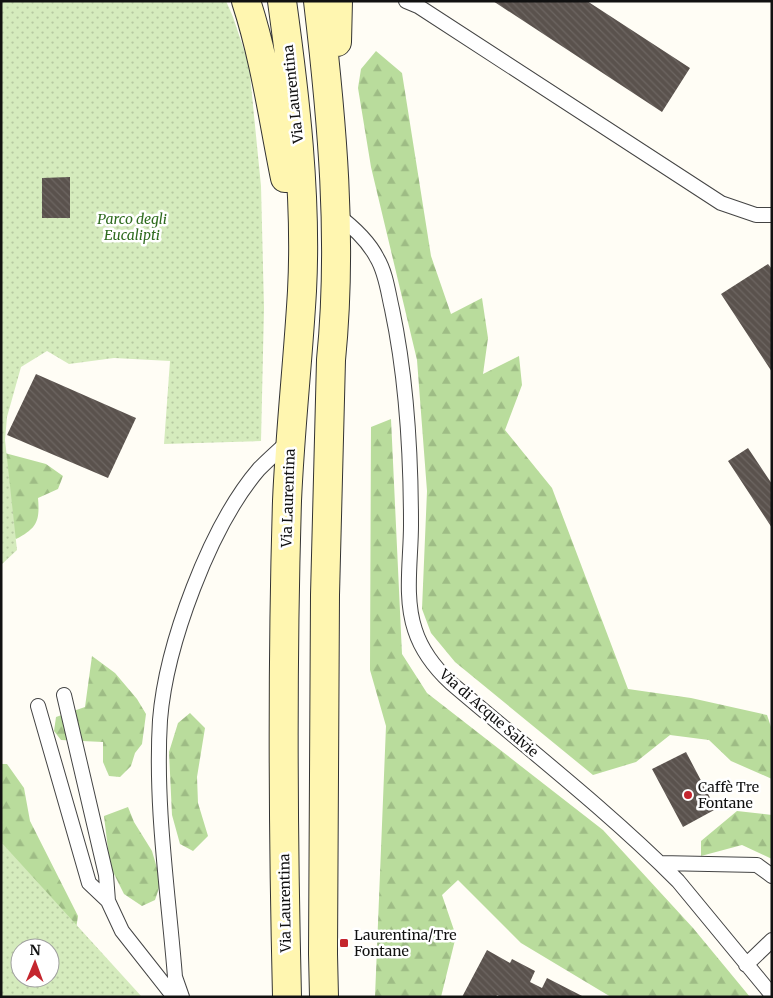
<svg xmlns="http://www.w3.org/2000/svg" width="773" height="998" font-family="Merriweather,serif">
  <style>
    .forest { fill: url(#forest-firs) }
    .park { fill: url(#park-dots); fill-rule: evenodd }
    .building { fill: url(#building-back-hatch) }
    .lines { fill: none; stroke-linecap: round; stroke-linejoin: round }
    .service-casing { stroke: #444; stroke-width: 16 }
    .secondary-casing { stroke: #333; stroke-width: 30 }
    .service { stroke: #fff; stroke-width: 14 }
    .secondary { stroke: #fff6b0; stroke-width: 28 }
    .poi-dot { fill: #c4262e; stroke: #fff; stroke-width: 2 }
    .labels { text-anchor: middle; dominant-baseline: central; stroke-width: 5; stroke-linejoin: round; paint-order: stroke }
    .street-label { font-size: 14px; fill: #111; stroke: #fff }
    .park-label { font-size: 14px; font-style: italic; fill: #2f6b1f; stroke: #fff }
    .poi-label { font-size: 14px; fill: #111; stroke: #fff; text-anchor: start }
  </style>
  <defs>
    <pattern id="forest-firs" width="22" height="20" patternUnits="userSpaceOnUse" patternTransform="scale(1.25)"><rect width="22" height="20" fill="#b9dc9c"/><path d="M5 1l3.5 6h-7zM16 11l3.5 6h-7z" fill="#9ebc85"/></pattern>
    <pattern id="park-dots" width="8" height="8" patternUnits="userSpaceOnUse" patternTransform="scale(1.25)"><rect width="8" height="8" fill="#d5ebbd"/><path d="M2 2h.1M6 6h.1" fill="none" stroke="#b6c8a1" stroke-width="1.8" stroke-linecap="round"/></pattern>
    <pattern id="building-back-hatch" width="6" height="6" patternUnits="userSpaceOnUse" patternTransform="scale(1.25)"><rect width="6" height="6" fill="#5a524d"/><path d="M-1 5l2 2M0 0l6 6M5-1l2 2" fill="none" stroke="#6d6662"/></pattern>
  </defs>
  <rect width="100%" height="100%" fill="#fffdf5"/>
  <path class="forest" d="M376,51L402,73L431,256L451,314L482,298L488,338L483,374L519,356L522,385L505,430L552,488L628,689L691,698L767,715L772,730V779L731,761L709,740L670,735L636,762L593,775L455,662L431,633L422,609L427,491L417,360L371,167L358,88L361,69Z
    M391,419L402,654L427,693L603,830L693,928L750,997H611L521,943L458,880L442,895L456,936L441,997H375L386,726L370,670L371,427Z
    M1,452L46,464L63,476L58,489L38,498C40,521 37,528 16,539L1,525Z
    M92,656L115,673L137,699L146,714L142,744L135,753L131,766L120,777L109,776L103,762V742L61,740L54,731L56,717L85,707Z
    M190,713L205,728L197,777L198,803L208,836L193,851L180,844L172,815L169,752L178,723Z
    M1,764H7L24,788L30,821L78,916L73,948L50,958V948H20L1,967Z
    M128,807L134,822L152,851L161,882L155,900L142,906L124,894L110,866L104,816Z
    M737,811L772,815V859L742,845L701,856V841Z"/>
  <path class="park" d="M1,1H226L233,17L249,65L261,186L264,308L261,441L164,444L170,361L114,358L69,364L47,351L21,367L7,417L5,440L17,550L1,565Z
    M1,842L142,997H1ZM20,948H50V978H20Z"/>
  <path class="building" d="M493,1H587L690,68L662,112Z
    M70,177V218H42V178Z
    M768,264L772,269V372L721,294Z
    M36,374L136,418L108,478L7,435Z
    M748,448L772,484V528L728,461Z
    M686,752L716,809L683,827L652,769Z
    M487,950L510,963L512,959L535,971L530,982L542,988L547,978L584,997H501L497,995L496,997H462Z"/>
  <g class="lines">
    <g class="service-casing">
      <path id="service" d="M406,1L418,6L721,203L756,215H772
        M336,214C352,226 368,240 377,258C386,273 388,292 392,309C407,380 411,452 411,525C411,559 404,597 415,630C422,652 435,668 451,683C527,748 607,810 678,881L772,995
        M64,695L106,875L108,901L122,931L174,997
        M38,706L89,883L108,901
        M660,863L757,865L772,876
        M746,965L772,940
        M182,997L175,977L174,965C167,884 155,801 160,720C166,645 210,526 259,469C269,459 279,450 289,441"/>
    </g>
    <g class="secondary-casing">
      <path id="secondary" d="M246,1C265,59 273,119 285,178
        M282,1C295,95 307,197 302,291C298,361 290,431 287,501C282,666 283,831 287,997
        M318,1C332,120 343,240 331,360L325,595L323,954L324,997
        M337,42L338,1"/>
    </g>
    <use href="#service" class="service"/>
    <use href="#secondary" class="secondary"/>
  </g>
  <g class="poi-dot">
    <circle cx="688" cy="795" r="5"/>
    <rect x="339" y="938" width="10" height="10" rx="2.5"/>
  </g>
  <g class="labels">
    <g class="street-label">
      <text transform="translate(293 94) rotate(-96)">Via Laurentina</text>
      <text transform="translate(288 498) rotate(-88)">Via Laurentina</text>
      <text transform="translate(489 713) rotate(41)">Via di Acque Salvie</text>
      <text transform="translate(285 903) rotate(-91)">Via Laurentina</text>
    </g>
    <g class="park-label">
      <text x="132" y="219">Parco degli<tspan x="132" dy="16">Eucalipti</tspan></text>
    </g>
    <g class="poi-label">
      <text x="698" y="787">Caffè Tre<tspan x="698" dy="16">Fontane</tspan></text>
      <text x="354" y="935">Laurentina/Tre<tspan x="354" dy="16">Fontane</tspan></text>
    </g>
  </g>
  <rect width="773" height="998" fill="none" stroke="#111111" stroke-width="5"/>
  <g transform="translate(35 963) rotate(1)"><circle r="24" fill="#ffffff" stroke="#a0a0a0"/>
  <path d="M0-4L9 19L0 12L-9 19Z" fill="#c4262e"/>
  <text y="-8" font-size="14" font-weight="bold" text-anchor="middle" fill="#111111">N</text>
  </g>
</svg>
